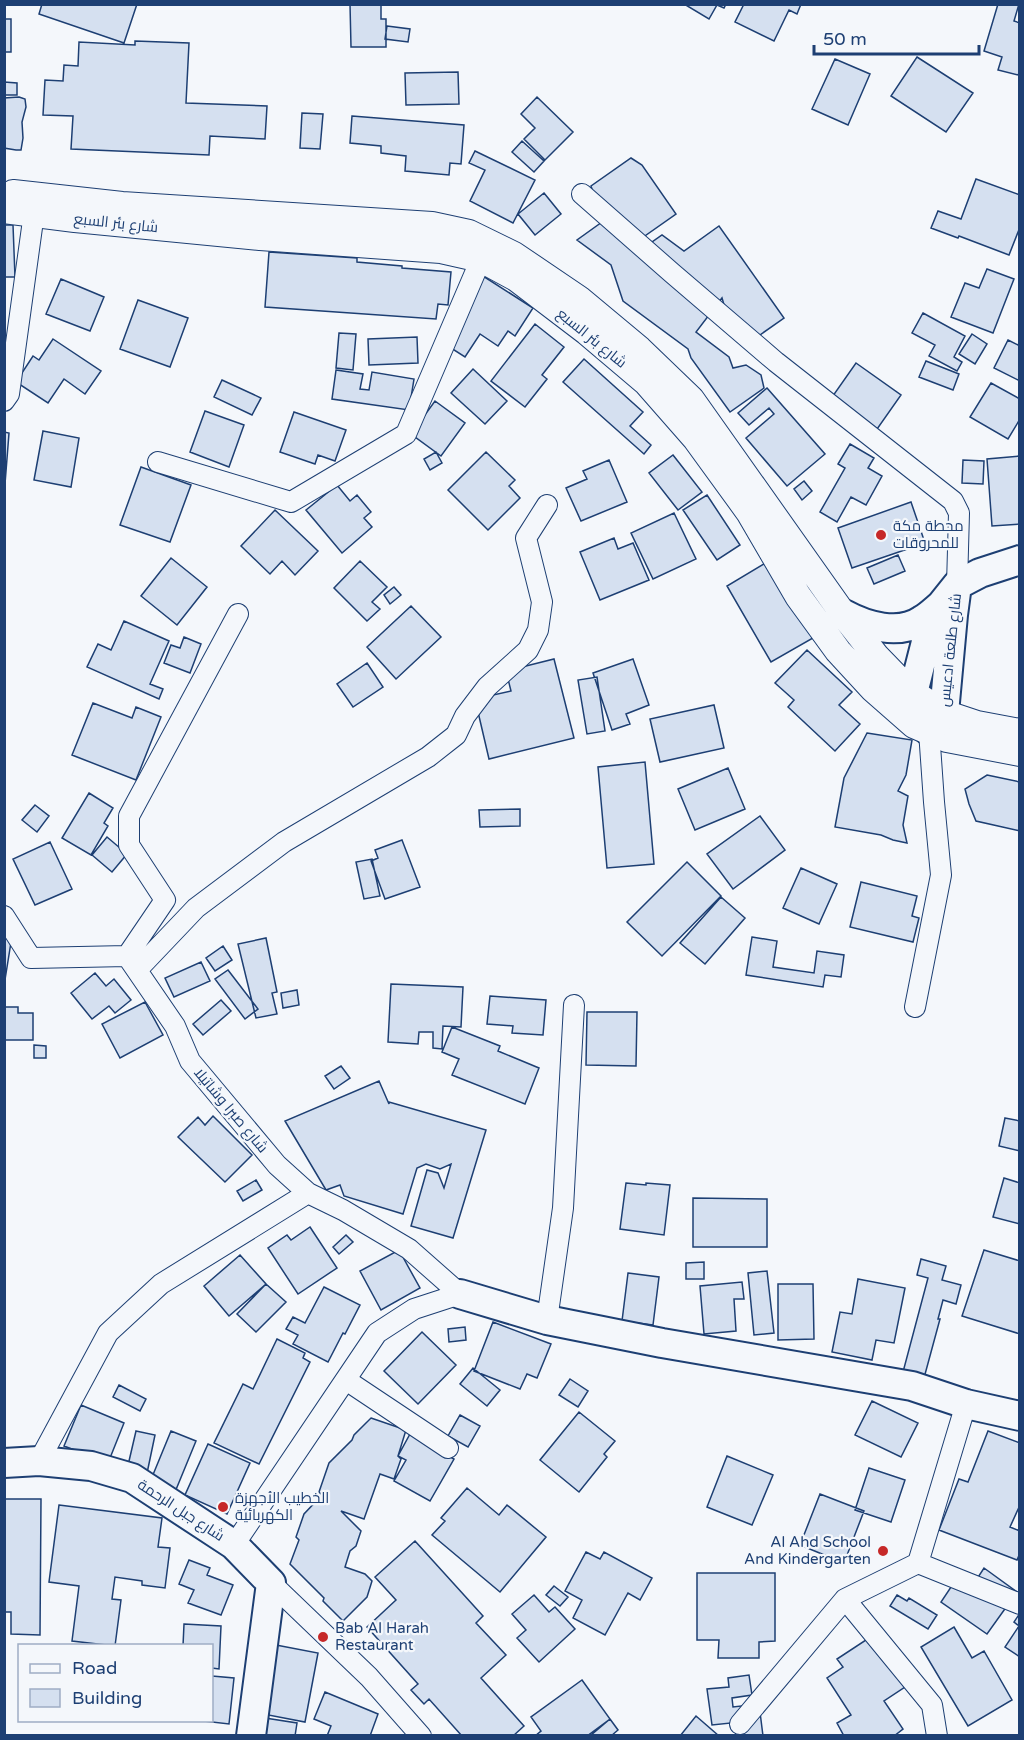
<svg xmlns="http://www.w3.org/2000/svg" width="1024" height="1740" font-family="'Varela Round',Cairo,sans-serif">
  <style>
    .building { fill: #d5e0f0; stroke: #1d3f73; stroke-width: 1.5 }
    .lines { fill: none; stroke-linecap: round; stroke-linejoin: round }
    .minor-casing { stroke: #1d3f73; stroke-width: 22 }
    .tertiary-casing { stroke: #1d3f73; stroke-width: 28 }
    .secondary-casing { stroke: #1d3f73; stroke-width: 32 }
    .minor { stroke: #f4f7fb; stroke-width: 20 }
    .tertiary { stroke: #f4f7fb; stroke-width: 26 }
    .secondary { stroke: #f4f7fb; stroke-width: 28 }
    .poi-dot { fill: #c62828; stroke: #f4f7fb; stroke-width: 2 }
    .labels { text-anchor: middle; dominant-baseline: central; stroke-width: 4.5; stroke-linejoin: round; paint-order: stroke }
    .street-label { font-size: 15px; fill: #1d3f73; stroke: #f4f7fb }
    .poi-label { font-size: 15px; fill: #1d3f73; stroke: #f4f7fb; text-anchor: start }
  </style>
  <rect width="100%" height="100%" fill="#f4f7fb"/>
  <path class="building" d="M42,4H137L124,43L39,14Z
    M350,4H381V19H386V47H351Z
    M684,4H726L724,8L717,5L709,19Z
    M744,4H801L797,14L789,10L774,41L735,22Z
    M998,4H1019L1014,21L1020,23V71L1018,75L998,70L1002,57L984,51Z
    M4,19H11V52H4Z
    M387,26L410,29L408,42L385,39Z
    M135,41L189,43L186,103L267,106L265,139L210,136L209,155L71,149L73,116L43,115L45,80L63,81L64,65L78,66L79,42L135,45Z
    M917,57L973,93L946,132L891,96Z
    M835,59L870,74L848,125L812,109Z
    M458,72L459,104L406,105L405,73Z
    M4,82L17,83V95H4Z
    M19,97L25,99L26,107L22,122L23,138L21,150H16L4,148V98Z
    M537,97L573,132L545,160L524,139L535,128L521,114Z
    M302,113L323,114L320,149L300,148Z
    M352,116L464,125L461,164L450,163L449,175L405,171L406,156L381,153V146L350,143Z
    M522,141L544,161L534,172L512,152Z
    M475,151L535,180L513,223L470,201L485,170L469,163Z
    M631,158L642,165L676,214L642,238L649,244L662,235L684,251L719,226L784,318L757,337L727,315L722,298L696,332L729,357L733,368L746,365L761,375L764,388L730,412L691,358L688,349L623,301L611,265L577,240L602,222L591,186Z
    M976,179L1020,195V227L1009,255L959,236L958,238L931,228L938,211L961,219Z
    M544,193L561,214L535,235L518,214Z
    M4,225H13L15,277H4Z
    M269,252L357,258V262L402,266V268L451,272L448,305L438,304L436,319L265,307Z
    M987,269L1014,279L993,333L951,317L965,283L979,288Z
    M483,276L533,308L515,336L508,331L498,346L480,334L465,357L440,341Z
    M61,279L104,297L90,331L46,314Z
    M138,300L188,318L170,367L120,349Z
    M923,313L965,336L954,357L962,362L957,371L929,356L935,345L912,333Z
    M535,324L564,347L542,375L547,379L525,407L491,381Z
    M339,333L356,334L353,370L336,368Z
    M972,334L987,344L975,364L959,354Z
    M417,337L418,363L369,365L368,339Z
    M53,339L101,371L85,394L64,379L48,403L16,382L33,356L39,360Z
    M1008,340L1018,345L1020,342V381L994,368Z
    M584,359L643,412L630,426L651,445L644,454L563,382Z
    M926,361L959,374L953,390L919,377Z
    M856,363L901,395L875,432L830,400Z
    M473,369L507,401L485,424L451,393Z
    M336,370L363,374L360,389L369,390L372,372L414,379L409,410L332,399Z
    M222,380L261,398L252,415L214,397Z
    M991,383L1020,399V419L1008,439L970,417Z
    M767,388L825,454L787,486L746,438L774,414L769,408L749,425L738,413Z
    M435,401L465,423L441,456L411,434Z
    M205,411L244,425L229,467L190,452Z
    M294,412L346,430L335,461L318,455L315,464L280,452Z
    M43,431L79,438L71,487L34,480Z
    M4,432L9,433L5,484H4Z
    M850,444L874,458L868,468L882,476L866,505L851,497L837,522L820,512L845,468L838,464Z
    M436,452L442,463L430,470L424,459Z
    M486,452L515,480L509,486L520,498L488,530L448,490Z
    M673,455L702,492L678,510L649,473Z
    M1020,456V524L992,526L987,459Z
    M609,460L627,502L581,521L566,488L587,479L583,471Z
    M963,460L984,461L983,484L962,483Z
    M141,467L191,485L170,542L120,525Z
    M804,481L812,491L802,500L794,489Z
    M337,485L350,501L357,495L371,512L364,518L372,527L342,553L306,510Z
    M707,495L740,545L717,560L683,510Z
    M911,502L925,543L852,568L838,528Z
    M275,510L318,551L295,575L282,561L270,574L241,546Z
    M674,513L696,559L653,579L631,533Z
    M614,538L618,549L633,543L649,580L600,600L580,552Z
    M898,555L905,571L874,584L867,568Z
    M171,558L207,587L177,625L141,596Z
    M360,561L387,587L372,602L380,609L367,621L334,588Z
    M769,561L813,638L771,662L727,586Z
    M394,587L401,595L390,604L384,595Z
    M411,606L441,637L396,679L367,647Z
    M124,621L169,641L150,684L163,689L159,699L87,667L98,644L111,650Z
    M184,637L201,644L190,673L164,663L171,645L180,648Z
    M807,650L852,692L839,705L860,724L835,751L788,707L794,700L775,683Z
    M554,659L574,738L489,759L475,699L511,691L506,671Z
    M633,659L649,705L626,714L630,724L612,730L593,673Z
    M367,663L383,687L353,707L337,684Z
    M597,677L605,731L587,734L578,680Z
    M93,703L132,718L136,707L161,717L136,780L72,755Z
    M714,705L724,748L660,762L650,719Z
    M867,733L912,740L906,775L898,791L908,796L903,825L907,843L893,840L881,835L835,827L844,778Z
    M645,762L654,864L607,868L598,767Z
    M728,768L745,809L695,830L678,789Z
    M987,775L1020,782V831L976,821L969,804L965,789Z
    M89,793L113,808L104,823L108,826L91,855L62,838Z
    M35,805L49,816L37,832L22,820Z
    M520,809V826L480,827L479,810Z
    M760,816L785,850L733,889L707,854Z
    M107,837L127,854L112,872L92,855Z
    M402,840L420,887L385,899L371,861L378,858L375,850Z
    M50,842L72,889L35,905L13,859Z
    M372,859L380,896L364,899L356,862Z
    M687,862L721,896L662,956L627,922Z
    M801,868L837,884L819,924L783,908Z
    M861,882L917,896L912,916L919,918L913,942L850,927Z
    M721,897L745,918L705,964L680,943Z
    M4,935L12,936L4,986Z
    M752,937L777,941L773,967L814,973L817,951L844,955L841,977L825,975L823,987L746,975Z
    M266,938L277,992L272,993L277,1014L256,1018L238,944Z
    M223,946L232,960L215,971L206,958Z
    M201,962L210,981L174,997L165,978Z
    M228,970L258,1009L245,1019L215,979Z
    M95,973L106,986L114,979L131,1000L115,1013L109,1006L92,1019L71,993Z
    M391,984L463,987L461,1027L443,1026L442,1049L433,1048V1032H419L418,1044L388,1042Z
    M297,990L299,1005L283,1008L281,993Z
    M490,996L546,1000L543,1035L512,1033L513,1026L487,1024Z
    M221,1000L231,1011L203,1035L193,1024Z
    M145,1002L163,1035L120,1058L102,1024Z
    M4,1007H18V1013H33V1040H4Z
    M587,1012H637L636,1066L586,1065Z
    M452,1027L500,1046L498,1051L539,1068L525,1104L452,1075L459,1059L442,1052Z
    M34,1045L46,1046V1058H34Z
    M341,1066L350,1078L334,1089L325,1076Z
    M379,1081L389,1104V1102L486,1130L453,1238L411,1226L427,1170L438,1173L444,1188L451,1164L440,1169L426,1164L417,1168L403,1214L344,1196L340,1185L326,1190L285,1121Z
    M213,1116L252,1155L225,1182L178,1137L198,1117L205,1125Z
    M1005,1118L1020,1121V1151L999,1146Z
    M1004,1178L1020,1183V1224L993,1217Z
    M256,1180L262,1190L243,1201L237,1191Z
    M626,1183L646,1185V1183L670,1185L664,1235L620,1229Z
    M693,1198L767,1199V1247H693Z
    M310,1227L337,1268L298,1294L268,1248L287,1235L291,1240Z
    M346,1235L353,1242L339,1254L333,1247Z
    M399,1250L420,1288L381,1310L360,1271Z
    M984,1250L1020,1261V1334L962,1316Z
    M240,1255L266,1284L229,1316L204,1286Z
    M921,1259L946,1266L942,1280L961,1285L956,1304L943,1300L938,1319H940L924,1378L903,1372L928,1278L917,1275Z
    M704,1262V1279H686V1263Z
    M767,1271L774,1333L754,1335L748,1273Z
    M628,1273L659,1277L653,1325L622,1321Z
    M858,1279L905,1288L894,1343L876,1340L872,1360L832,1352L840,1312L852,1314Z
    M742,1282L744,1299H734L736,1331L704,1334L700,1286Z
    M266,1284L286,1302L256,1332L237,1314Z
    M778,1284H813L814,1339L778,1340Z
    M324,1287L360,1305L345,1334L343,1333L328,1362L293,1344L298,1335L286,1329L293,1317L305,1323Z
    M493,1322L551,1344L537,1378L527,1374L520,1389L474,1371Z
    M465,1327L466,1340L449,1342L448,1329Z
    M422,1332L456,1365L418,1404L384,1371Z
    M277,1339L305,1353L303,1358L310,1362L259,1464L214,1443L243,1384L253,1389Z
    M473,1368L500,1390L487,1406L460,1384Z
    M570,1379L588,1391L578,1407L559,1395Z
    M119,1385L146,1399L140,1411L113,1397Z
    M872,1401L918,1423L901,1457L855,1435Z
    M81,1405L124,1423L108,1463L64,1446Z
    M579,1412L615,1441L604,1454L607,1457L579,1492L540,1460Z
    M460,1415L480,1426L468,1447L448,1436Z
    M371,1418L406,1430L398,1456L401,1459L394,1479L380,1474L364,1519L341,1511L361,1531L356,1546L350,1551L345,1567L365,1574L372,1581L367,1597L343,1621L323,1601L324,1598L290,1564L299,1540L296,1537L304,1514L322,1495L319,1492L329,1463L352,1440L354,1435Z
    M136,1431L155,1435L146,1478L126,1474Z
    M171,1431L196,1441L175,1492L150,1482Z
    M988,1431L1020,1443V1505L1010,1527L1020,1531V1553L1017,1560L939,1530L959,1479L968,1482Z
    M410,1434L454,1459L430,1501L394,1481L406,1460L398,1456Z
    M208,1444L250,1463L227,1514L185,1495Z
    M727,1456L773,1475L752,1525L707,1507Z
    M869,1468L905,1480L891,1522L855,1510Z
    M467,1488L499,1515L507,1505L546,1537L500,1592L432,1535L445,1521L441,1518Z
    M820,1494L864,1511L844,1563L800,1545Z
    M4,1499H41L40,1635L11,1634V1612H4Z
    M59,1505L162,1518L158,1547L170,1548L165,1588L142,1585V1581L115,1577L112,1599L121,1600L115,1646L72,1641L79,1586L49,1582Z
    M415,1541L483,1616L476,1623L506,1655L481,1678L524,1726L513,1736H462L429,1699L424,1704L411,1690L418,1684L367,1627L396,1600L375,1577Z
    M586,1552L600,1559L604,1552L652,1578L640,1600L628,1593L605,1635L573,1618L582,1600L565,1591Z
    M189,1560L210,1568L207,1575L233,1585L221,1615L188,1603L194,1590L179,1584Z
    M984,1568L1017,1592L987,1634L941,1602L961,1572L975,1582Z
    M697,1573H775V1641L759,1642V1658H718L719,1640H697Z
    M554,1586L568,1597L560,1606L546,1595Z
    M534,1595L549,1612L555,1607L575,1629L539,1662L517,1638L526,1630L512,1614Z
    M897,1595L907,1601L909,1598L937,1615L928,1629L890,1606Z
    M1020,1613V1657L1005,1647L1019,1626L1014,1622Z
    M184,1624L221,1626L219,1669L212,1668V1646H183Z
    M954,1627L972,1658L984,1651L1012,1700L968,1726L921,1647Z
    M875,1634L908,1685L884,1701L903,1729L894,1736H844L837,1723L851,1715L827,1678L843,1667L837,1659Z
    M276,1645L318,1653L305,1722L263,1714Z
    M749,1675L752,1695L732,1698L733,1707L759,1704L763,1736H741L740,1722L712,1725L707,1689L729,1687L728,1678Z
    M212,1676L234,1678L229,1724L195,1720H212Z
    M582,1680L610,1719L587,1736H535L541,1731L531,1717Z
    M325,1692L378,1714L370,1736H327L331,1726L314,1719Z
    M696,1716L719,1736H680Z
    M265,1718L297,1723L295,1736H262Z
    M610,1719L618,1730L611,1736H590Z"/>
  <g class="lines">
    <g class="minor-casing">
      <path id="minor" d="M582,194L672,273L776,362L953,501L959,513L957,585
        M4,401L9,394L34,213
        M158,462L291,502L406,434L481,259
        M4,916L31,958L127,956L175,1026L190,1061L277,1165L308,1193L343,1210L409,1249L460,1294
        M127,956L165,900L129,845V816L238,614
        M137,970L196,908L284,842L428,757L456,735L465,716L487,687L528,650L538,630L542,602L526,538L547,505
        M915,1007L941,875L934,802L929,731
        M547,1320L563,1208L574,1005
        M346,1380L448,1448
        M39,1461L108,1333L161,1284L308,1193
        M234,1545L377,1333L414,1309L460,1294
        M918,1563L1020,1604
        M271,1583L369,1677L421,1736
        M845,1599L932,1705L937,1736
        M740,1724L845,1599L918,1563L966,1404"/>
    </g>
    <g class="tertiary-casing">
      <path id="tertiary" d="M13,193L122,205L432,225L469,233L514,255L579,299L639,349L691,399L846,618L876,656L910,691L944,713L977,724L1020,732
        M4,210L75,219L260,237L441,250L481,259L516,278L587,332L646,382L696,439L749,512L798,596L838,651L873,689L914,725L947,739L1020,753"/>
    </g>
    <g class="secondary-casing">
      <path id="secondary" d="M957,585L953,615L944,713L929,731L913,693L928,634L941,605L957,585L980,573L1020,560
        M844,614C866,626 899,636 922,620C929,616 935,610 941,605
        M460,1294L547,1320L662,1343L912,1386L966,1404L1020,1416
        M4,1463L39,1461L91,1466L132,1478L234,1545L271,1583L251,1736"/>
    </g>
    <use href="#minor" class="minor"/>
    <use href="#tertiary" class="tertiary"/>
    <use href="#secondary" class="secondary"/>
  </g>
  <g class="poi-dot">
    <circle cx="881" cy="535" r="6"/>
    <circle cx="223" cy="1507" r="6"/>
    <circle cx="883" cy="1551" r="6"/>
    <circle cx="323" cy="1637" r="6"/>
  </g>
  <g class="labels">
    <g class="street-label">
      <text transform="translate(116 223) rotate(6)">شارع بئر السبع</text>
      <text transform="translate(592 338) rotate(39)">شارع بئر السبع</text>
      <text transform="translate(950 650) rotate(-84)">شارع طلعة ادعيس</text>
      <text transform="translate(231 1110) rotate(50)">شارع صبرا وشاتيلا</text>
      <text transform="translate(181 1510) rotate(33)">شارع جبل الرحمة</text>
    </g>
    <g class="poi-label">
      <text x="893" y="526">محطة مكة<tspan x="893" dy="17">للمحروقات</tspan></text>
      <text x="235" y="1498">الخطيب الأجهزة<tspan x="235" dy="17">الكهربائية</tspan></text>
      <text x="871" y="1542" text-anchor="end">Al Ahd School<tspan x="871" dy="17">And Kindergarten</tspan></text>
      <text x="335" y="1628">Bab Al Harah<tspan x="335" dy="17">Restaurant</tspan></text>
    </g>
  </g>
  <rect width="1024" height="1740" fill="none" stroke="#1d3f73" stroke-width="12"/>
  <rect x="18" y="1644" width="195" height="78" fill="#f4f7fb" stroke="#9eadc5" stroke-width="1.5"/>
  <rect x="30" y="1664" width="30" height="9" fill="#f4f7fb" stroke="#9eadc5" stroke-width="1.5"/>
  <text x="72" y="1674" font-size="18" fill="#1d3f73">Road</text>
  <rect x="30" y="1689" width="30" height="18" fill="#d5e0f0" stroke="#9eadc5" stroke-width="1.5"/>
  <text x="72" y="1704" font-size="18" fill="#1d3f73">Building</text>
  <path d="M814 45v9h165v-9" fill="none" stroke="#1d3f73" stroke-width="3"/>
  <text x="823" y="45" font-size="18" fill="#1d3f73" stroke="#f4f7fb" stroke-width="4.5" paint-order="stroke">50 m</text>
</svg>
